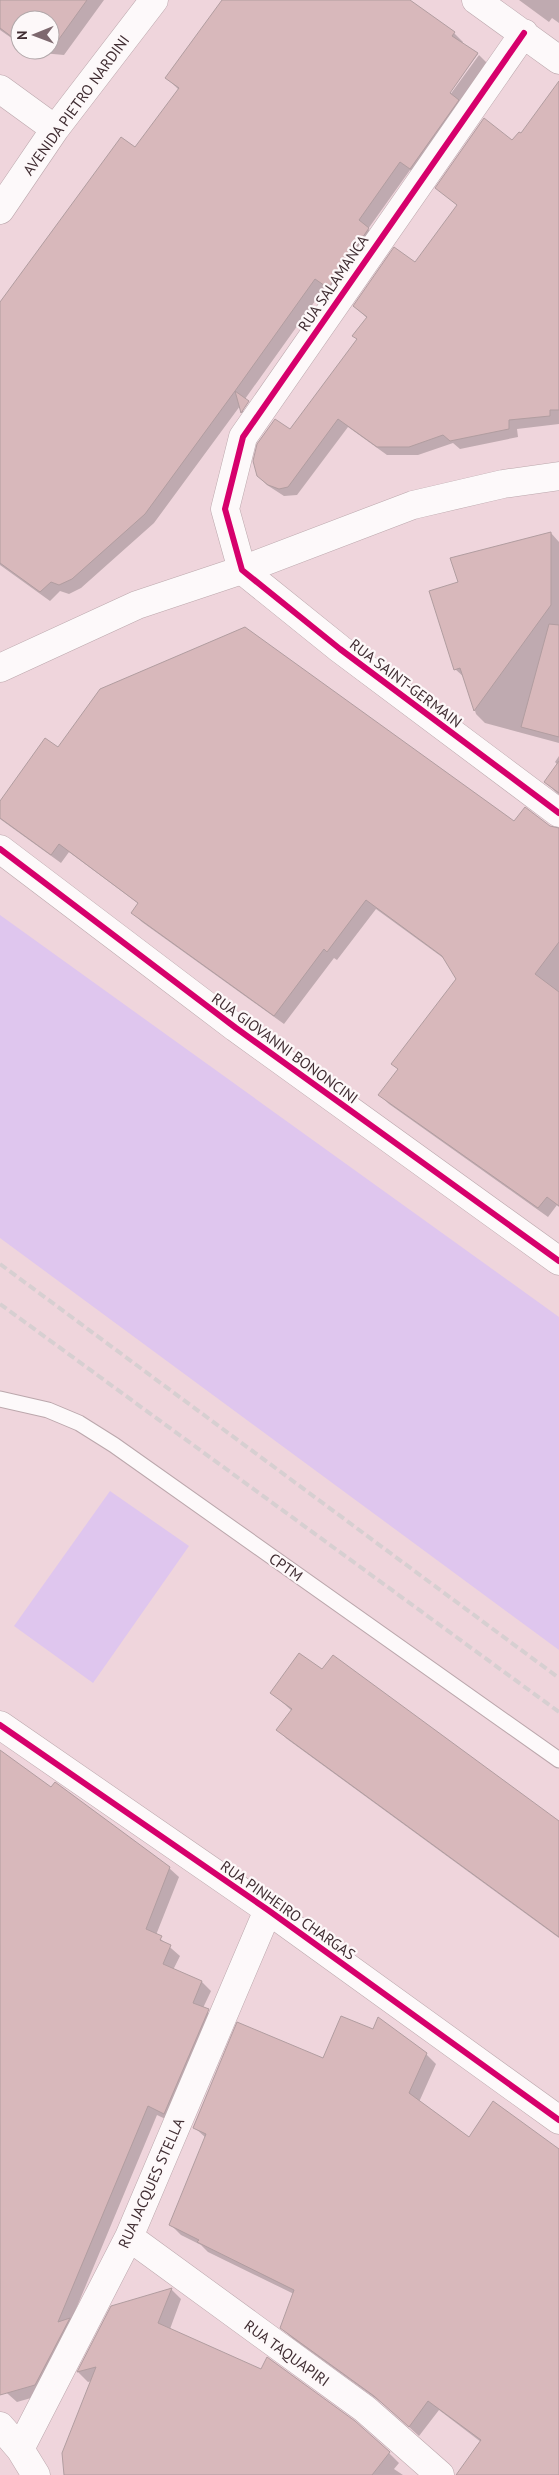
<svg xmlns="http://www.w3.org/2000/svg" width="559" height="2475" font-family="'PT Sans',sans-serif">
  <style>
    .green { fill: #dfc6ee }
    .shadow { fill: #0003 }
    .building { fill: #d8b8bb; stroke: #b19da0 }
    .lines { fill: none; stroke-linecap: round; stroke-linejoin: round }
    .service-casing { stroke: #bba7ac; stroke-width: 17 }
    .minor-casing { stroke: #bba7ac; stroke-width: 29 }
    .tertiary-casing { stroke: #bba7ac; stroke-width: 29 }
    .service { stroke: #fdf9fa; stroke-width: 15 }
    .minor { stroke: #fdf9fa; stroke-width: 28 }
    .tertiary { stroke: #fdf9fa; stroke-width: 28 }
    .rail { stroke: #d7cfd1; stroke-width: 4; stroke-dasharray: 8 4; stroke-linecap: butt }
    .cycleway-casing { stroke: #fdf8f9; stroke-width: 9 }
    .cycleway { stroke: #d6006c; stroke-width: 6 }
    .labels { text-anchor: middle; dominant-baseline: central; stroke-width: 4.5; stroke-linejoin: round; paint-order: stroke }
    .street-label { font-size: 15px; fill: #402d32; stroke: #fdf8f9 }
  </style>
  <rect width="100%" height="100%" fill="#efd5dc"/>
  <path class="green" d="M0,915L559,1317V1650L0,1238Z
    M110,1491L189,1546L93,1683L14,1626Z"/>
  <path class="shadow" d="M0,0H104L64,55L31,52L28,50H50V20H20V44L0,30Z
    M223,0H408L454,33L463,42L462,44L478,54L445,98L447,99L479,55L487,63L459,102L467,110L420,178L410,170L368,229L378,238L337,296L325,287L245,399L241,410L244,411L250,402L258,411L250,421L242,412L240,406L154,523L81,588L69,594L60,591L50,601L0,565V341L179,90L167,78Z
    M519,0H559V23L552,18L549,22Z
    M559,110V424L517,429L518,437L460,449L453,443L418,455H387L348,427L297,495L284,496L267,485L258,476L358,340L367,318L354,306L415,264L458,206L437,188Z
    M551,533L559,542V743L485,723L476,714L465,678L455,669L460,583Z
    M58,749L559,830V1207L557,1205L548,1217L389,1104L380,1095L399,1070L393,1064L457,979L446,960L376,909L337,960L334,958L284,1024L142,922L133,913L139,904L69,852L61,863L0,819V804Z
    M559,756V795L545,782L558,765L555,762Z
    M323,1671L559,1822V1938L287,1739L278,1730L292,1711L272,1693Z
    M0,1765L169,1868L179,1877L156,1935L180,1956L173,1970L202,1982L211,1991L203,2008L217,2020L174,2123L157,2115L71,2321L45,2394L17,2402L0,2387Z
    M426,2054L436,2064L419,2102L469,2138L559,2151V2475H495L481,2442L439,2410L419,2436L386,2406L292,2338L282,2328L294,2294L208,2252L201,2245L181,2235L171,2225L206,2138L194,2127L323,2060Z
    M171,2289L181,2299L170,2329L389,2453L399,2463L394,2469L403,2475H65L92,2381L88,2382L78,2372L112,2307Z"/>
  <path class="building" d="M0,0H87L54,46H50V20H20V43L0,28Z
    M222,0H410L455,32L452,36L478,53L450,93L459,100L410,169L400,162L359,220L369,228L328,288L315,279L235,391L249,401L241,413L235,391L145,514L72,579L59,585L51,582L40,592L0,563V302L121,137L135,147L179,88L165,78Z
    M559,81V410H550V416L509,420V429L450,441L443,435L409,447H377L338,419L288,487L279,489L268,485L257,476L253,461L257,444L275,419L290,429L357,339L352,336L367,317L353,306L394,247L415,262L457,205L435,188L484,118L512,140L519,132L521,133Z
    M551,532V605L474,711L460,668L454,670L429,591L458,582L450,558Z
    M549,624L559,625V737L521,727Z
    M245,627L514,821L525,807L550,826L559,828V942L535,974L559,992V1206L547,1197L538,1208L378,1095L398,1069L391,1064L456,979L442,956L366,900L327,952L324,949L274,1016L131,913L138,903L59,844L51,855L0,818V801L45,738L58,747L100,689Z
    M559,761V793L544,782Z
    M299,1653L322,1669L333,1655L559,1821V1937L276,1730L292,1709L270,1693Z
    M0,1750L51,1787L55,1782L170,1867L146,1929L162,1936L160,1940L171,1945L163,1964L202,1981L193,2003L209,2009L164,2114L148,2106L58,2322L70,2318L35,2385L0,2395Z
    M341,2016L373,2029L378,2017L427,2053L409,2093L469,2137L493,2101L559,2149V2475H456L481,2440L428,2401L409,2427L374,2396L280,2328L294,2290L197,2242L199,2240L169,2225L206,2134L193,2128L237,2022L323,2058Z
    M172,2288L158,2323L261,2369L267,2357L355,2421L390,2452L372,2475H64L62,2453L96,2367L77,2372L111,2306Z"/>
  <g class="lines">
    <g class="service-casing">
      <path id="service" d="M0,1399L48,1410L79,1423L114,1445L559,1760"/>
    </g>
    <g class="minor-casing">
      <path id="minor" d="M476,0L559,60
        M524,33L243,437L225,509L242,570L340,649L559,813
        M0,89L55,129
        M0,210L55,129L154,0
        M0,849L236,1028L559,1261
        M0,1725L268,1910L559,2120
        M129,2237L365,2409L440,2475
        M0,2426L20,2449L36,2475
        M20,2449L129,2237L268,1910"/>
    </g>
    <g class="tertiary-casing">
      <path id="tertiary" d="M0,668L137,605L242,570L413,505L503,484L559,476"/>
    </g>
    <use href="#service" class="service"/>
    <use href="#minor" class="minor"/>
    <use href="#tertiary" class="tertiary"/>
    <path class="rail" d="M0,1264L559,1678
      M0,1304L559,1712"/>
    <g class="cycleway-casing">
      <path id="cycleway" d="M524,33L243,437L225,509L242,570L340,649L559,813
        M0,849L236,1028L559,1261
        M0,1725L268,1910L559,2120"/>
    </g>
    <use href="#cycleway" class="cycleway"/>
  </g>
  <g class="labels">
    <g class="street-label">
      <text transform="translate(76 105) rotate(-54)">AVENIDA PIETRO NARDINI</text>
      <text transform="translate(333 283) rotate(-56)">RUA SALAMANCA</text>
      <text transform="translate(406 683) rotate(37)">RUA SAINT-GERMAIN</text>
      <text transform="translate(285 1048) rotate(36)">RUA GIOVANNI BONONCINI</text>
      <text transform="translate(286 1567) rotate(35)">CPTM</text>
      <text transform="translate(288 1910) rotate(35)">RUA PINHEIRO CHARGAS</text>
      <text transform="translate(151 2183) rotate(-66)">RUA JACQUES STELLA</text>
      <text transform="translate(287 2353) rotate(36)">RUA TAQUAPIRI</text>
    </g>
  </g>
  <g transform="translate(35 35) rotate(269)"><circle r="24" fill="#fdf8f9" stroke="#b1a7a9"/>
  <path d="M0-4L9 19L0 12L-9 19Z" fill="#7d686e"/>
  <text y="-8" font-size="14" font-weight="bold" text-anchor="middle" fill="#402d32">N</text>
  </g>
</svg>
